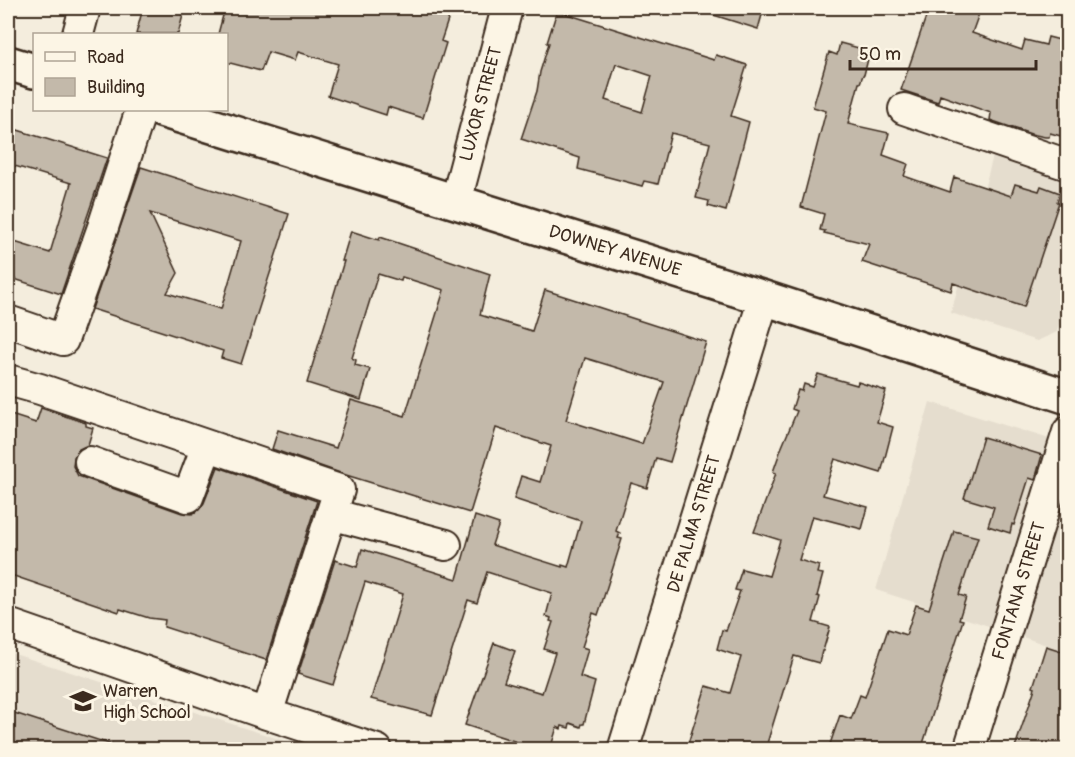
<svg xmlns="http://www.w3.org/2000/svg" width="1075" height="757" font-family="Pangolin,sans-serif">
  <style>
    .built { fill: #e5ddce }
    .building { fill: #c3b9aa; stroke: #3b2a1e; stroke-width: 1.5; fill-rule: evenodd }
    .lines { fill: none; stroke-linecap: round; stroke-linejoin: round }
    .minor-casing { stroke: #3b2a1e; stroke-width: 34 }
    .major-casing { stroke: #3b2a1e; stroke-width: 38 }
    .minor { stroke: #fcf5e5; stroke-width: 30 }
    .major { stroke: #fcf5e5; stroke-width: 33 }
    .labels { text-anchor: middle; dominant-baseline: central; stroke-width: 6; stroke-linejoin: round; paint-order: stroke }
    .street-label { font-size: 18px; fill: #3b2a1e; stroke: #fcf5e5 }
    .poi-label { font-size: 18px; fill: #3b2a1e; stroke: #fcf5e5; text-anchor: start }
  </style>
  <rect width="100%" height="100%" fill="#f4eddd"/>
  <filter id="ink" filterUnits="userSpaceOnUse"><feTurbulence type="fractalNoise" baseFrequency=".0167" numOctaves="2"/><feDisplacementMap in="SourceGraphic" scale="12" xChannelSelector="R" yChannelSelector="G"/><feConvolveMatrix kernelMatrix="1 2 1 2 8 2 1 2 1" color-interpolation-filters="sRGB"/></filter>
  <g filter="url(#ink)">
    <path class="built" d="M994,152L1067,175V290L1057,332L1037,341L951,313Z
      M930,402L1056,441L995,628L876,590Z
      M1067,477V652L1017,635Z
      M8,652L310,749H8Z"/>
    <path class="building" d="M143,8H185L178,34H136Z
      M225,8H452L441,41L446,43L423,118L388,107L386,115L328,96L338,64L298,52L295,60L268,52L261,71L226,62V34H218Z
      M705,8H764L758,29L704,12Z
      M929,8H981L972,33L1022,50L1025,40L1046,45L1048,37L1068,42V138L1050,133L1049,137H1045L1031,134L990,120L991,113L940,95L938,102L901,90Z
      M557,11L714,60L716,55L747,65L731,116L749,122L726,211L708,206L709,201L696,198L710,143L671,133L658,184L644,181L642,186L578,169L580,158L521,139L537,91L540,72L549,43H547ZM616,64L652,76L642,112L605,100Z
      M840,43L870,51L864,75H863L860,83H859L848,124L889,133L883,155L908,164L904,176L950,192L954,177L1011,196L1015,184L1039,191L1041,186L1060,193L1057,202H1059L1024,307L953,283L951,291L862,262L869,244L824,233L825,231L820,230L824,214L801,207L826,111L813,107L829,52L837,55Z
      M8,127L107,158L61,294L8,277V240L50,253L71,183L8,164Z
      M141,167L289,214L241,364L221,358L223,351L92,309ZM150,213L241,241L221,309L167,293L178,273Z
      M351,231L379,240L380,237L404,245L490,274L480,315L532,331L545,290L706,342L670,462L656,458L647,488L631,483L616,531L620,533L618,538L622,539L600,609L598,615L593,613L582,647L588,649L580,677L595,682L584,724H582L581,727L570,723L569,728L562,726L561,729L557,727L550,750H542L465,725L494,643L515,651L504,682L542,693L555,653L544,649L553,622L550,621L551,618L546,616L552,593L487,572L477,603L468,600L432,715L371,699L403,594L365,582L333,685L298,674L335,560L357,567L362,549L457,579L475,516L499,524L492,545L562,567V565L568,567L581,521L514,499L521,476L540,482L551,446L496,428L470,513L346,475L272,449L278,430L336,448L351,400L405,416L444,290L402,277L401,281L378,274L352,358L356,360L355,365L370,369L361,400L307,383L344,261H342ZM585,358L664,382L642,444L566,420Z
      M818,374L857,385L858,382L886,391L877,422L893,427L881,473L835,459L823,495L868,507L862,529L812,516L799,560L819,566L817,573L823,574L817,596L820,597L813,622L830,627L823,651H822L819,663L794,656L765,750H686L706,686L730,693L741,657L717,649L722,630L726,631L740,591L735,590L742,569L769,576L780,540L754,532L776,473L773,472L781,449L797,411L792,409L798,390L802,391L804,384L813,387Z
      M41,408L86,423V426L93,428L88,445L79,449L74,457L73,466L78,476L182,513L192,514L199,510L204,503L218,467L317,501L266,660L164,627L165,620L149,618L120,609L119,612L8,574V414L36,423Z
      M983,437L1042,455L1035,480L1029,478L1014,525L1012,524L1010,533L988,526L994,507L964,498Z
      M954,531L978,537L959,595L966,597L959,619L963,620L921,750H828L840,715L851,719L860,695L865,697L888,629L906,635L916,605L929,609Z
      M1046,646L1068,653V750H1014L1035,688L1033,687Z
      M8,711L116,746L115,750H8Z"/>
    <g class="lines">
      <g class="minor-casing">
        <path id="minor" d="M78,34L85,8
          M904,109L1068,165
          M456,201L507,8
          M8,321L63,340L103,227L141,110
          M8,380L40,389L339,490L267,714
          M90,462L188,497L207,446
          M331,514L446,545
          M8,624L267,714L377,750
          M623,750L764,298
          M969,750L1068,432"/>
      </g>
      <g class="major-casing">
        <path id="major" d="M8,63L34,71
          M161,110L764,298L1068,397"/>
      </g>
      <use href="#minor" class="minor"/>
      <use href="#major" class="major"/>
    </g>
  </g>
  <defs>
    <g id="school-bare" transform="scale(2.07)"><path d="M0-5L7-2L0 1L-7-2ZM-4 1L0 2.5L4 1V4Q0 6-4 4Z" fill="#3b2a1e" stroke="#fcf5e5" stroke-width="2.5" paint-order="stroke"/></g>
  </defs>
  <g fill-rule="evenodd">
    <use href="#school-bare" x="83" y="701"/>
  </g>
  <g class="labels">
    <g class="street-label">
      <text transform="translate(481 104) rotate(-75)">LUXOR STREET</text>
      <text transform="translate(615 251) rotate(17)">DOWNEY AVENUE</text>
      <text transform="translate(694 524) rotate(-73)">DE PALMA STREET</text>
      <text transform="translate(1019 591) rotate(-73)">FONTANA STREET</text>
    </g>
    <g class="poi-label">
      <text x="103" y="691">Warren<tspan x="103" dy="21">High School</tspan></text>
    </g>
  </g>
  <rect width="1075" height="757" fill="none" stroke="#fcf5e5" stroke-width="30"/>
  <rect x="15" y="15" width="1045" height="727" fill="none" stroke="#3b2a1e" stroke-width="2" filter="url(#ink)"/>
  <rect x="33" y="33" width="195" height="78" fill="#fcf5e5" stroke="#afa495" stroke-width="1.5"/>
  <rect x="45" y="52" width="30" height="9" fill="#fcf5e5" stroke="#afa495" stroke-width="1.5"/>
  <text x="87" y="63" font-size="18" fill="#3b2a1e">Road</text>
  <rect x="45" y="78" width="30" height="18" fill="#c3b9aa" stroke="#afa495" stroke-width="1.5"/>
  <text x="87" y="93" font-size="18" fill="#3b2a1e">Building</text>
  <path d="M850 60v9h186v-9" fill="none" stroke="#3b2a1e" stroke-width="3"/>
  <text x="859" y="60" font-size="18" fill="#3b2a1e" stroke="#fcf5e5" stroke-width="4.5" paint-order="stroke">50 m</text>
</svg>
